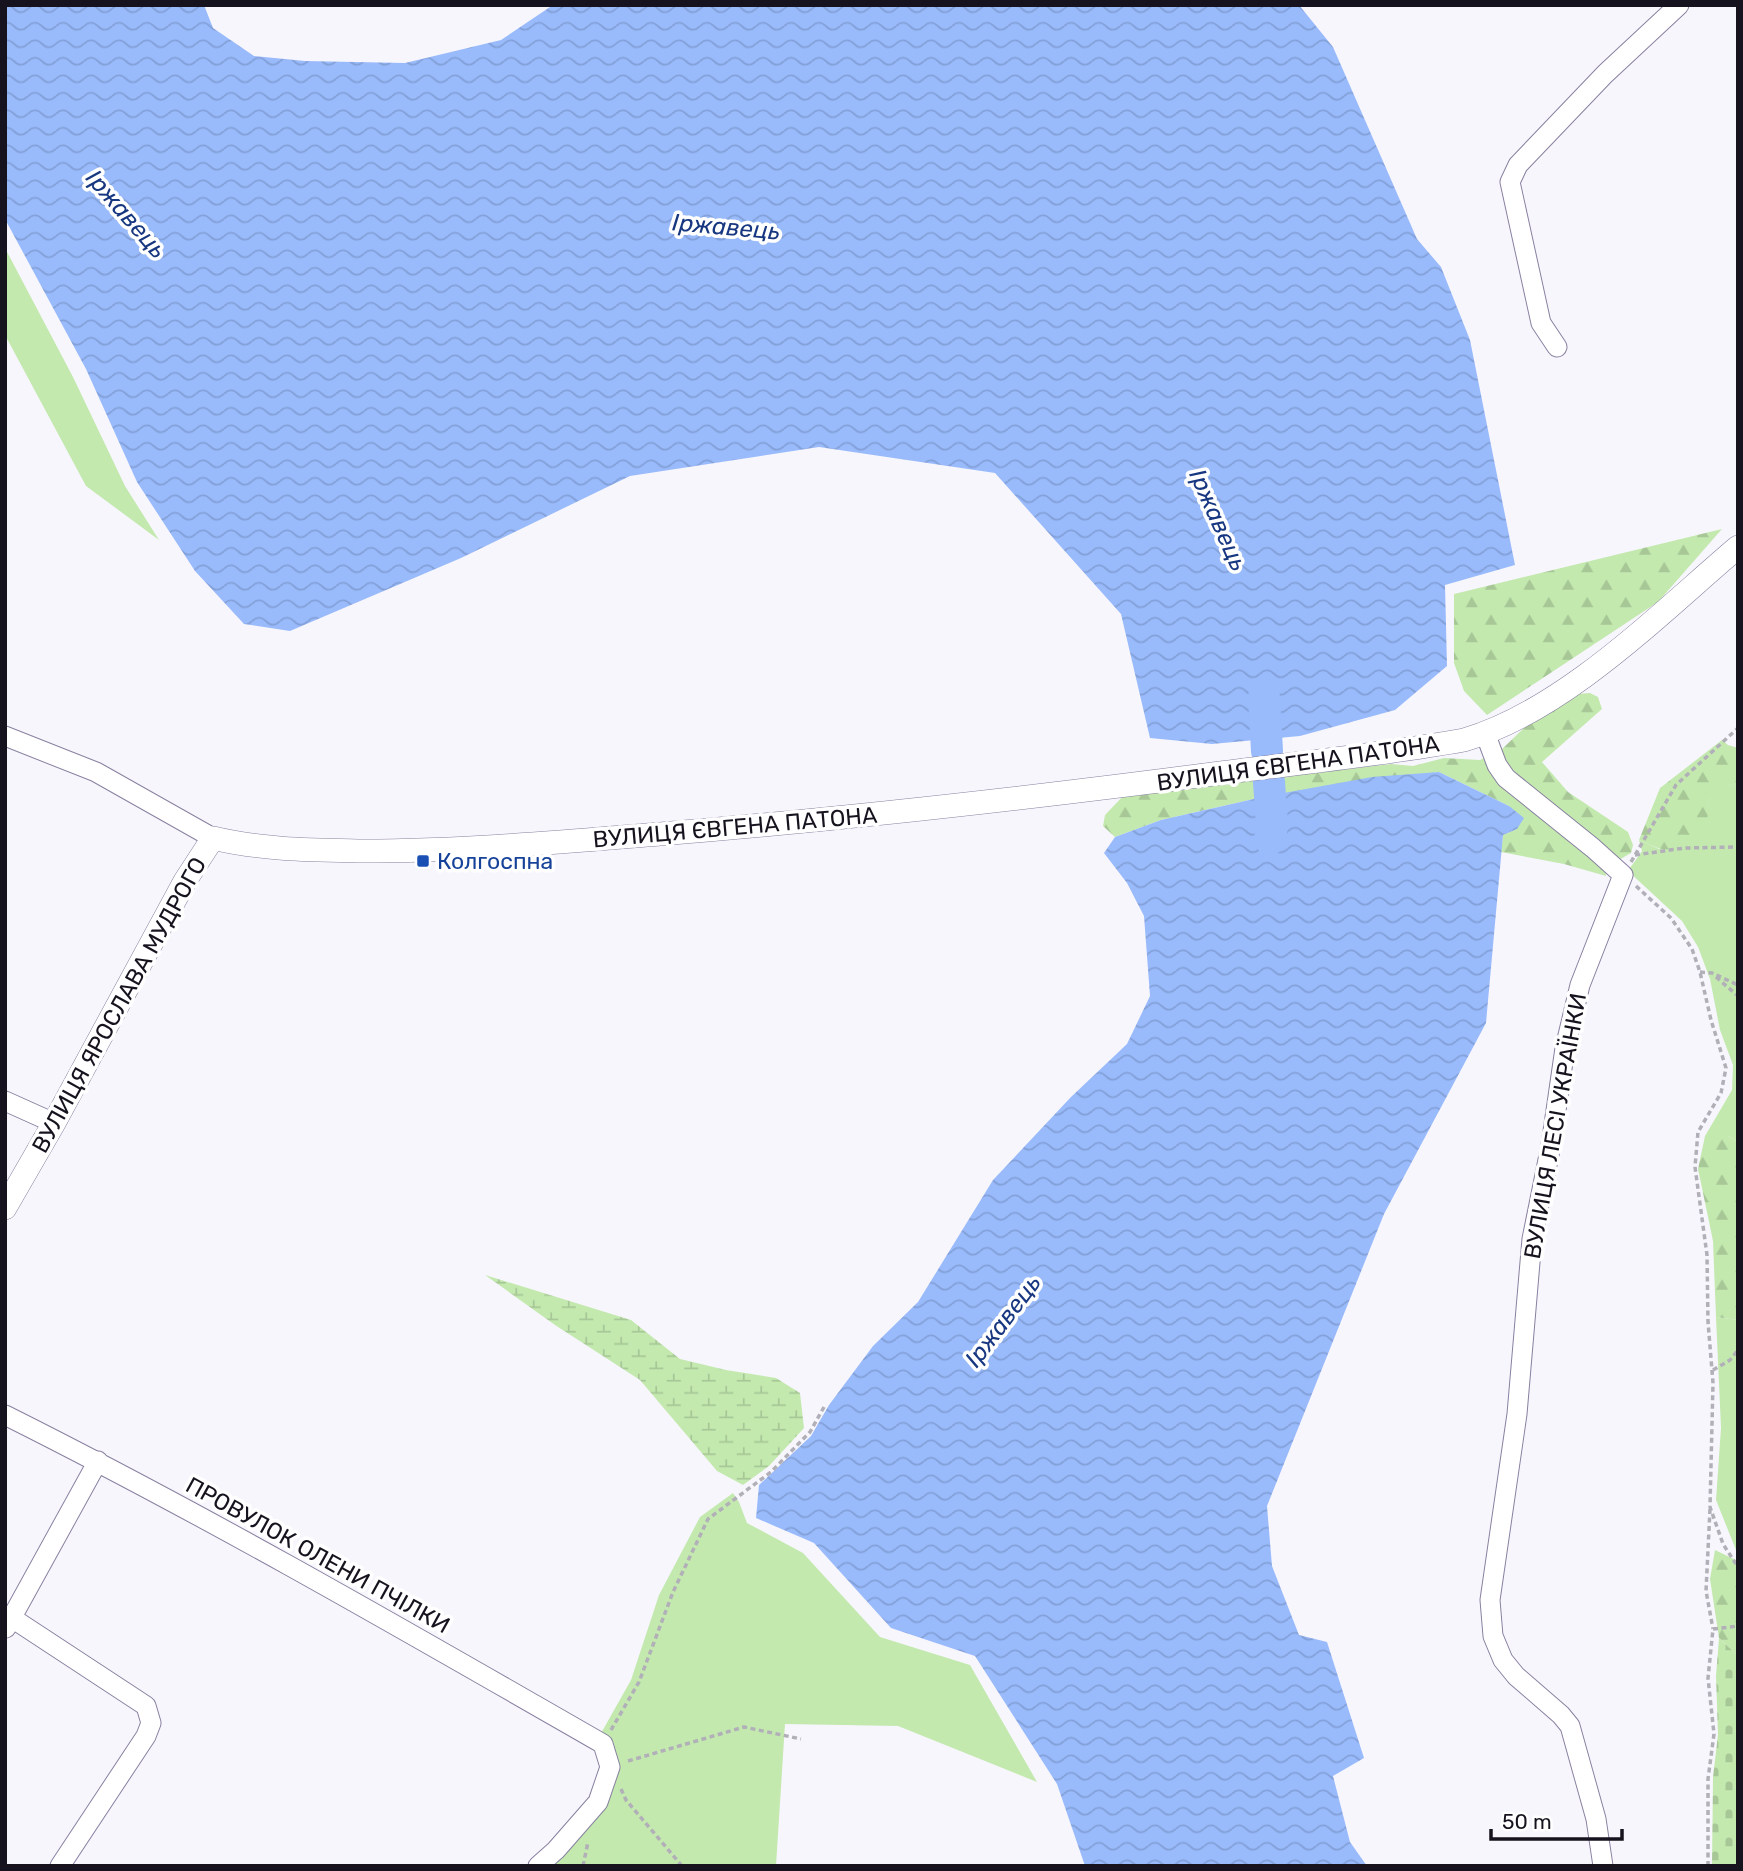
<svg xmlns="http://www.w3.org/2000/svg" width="1743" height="1871" font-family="Rubik,sans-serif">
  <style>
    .green { fill: #c3e9af }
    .forest { fill: url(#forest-firs) }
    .wetland { fill: url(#wetland-marsh) }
    .cemetery { fill: url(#cemetery-stones) }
    .water { fill: url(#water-waves) }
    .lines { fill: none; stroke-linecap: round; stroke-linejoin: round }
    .river { stroke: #99bbfc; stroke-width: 32 }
    .minor-casing { stroke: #8981a0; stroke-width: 21 }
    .tertiary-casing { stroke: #8981a0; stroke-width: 24 }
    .path { stroke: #b1afb7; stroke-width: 3.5; stroke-dasharray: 5 3.5; stroke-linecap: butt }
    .minor { stroke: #fff; stroke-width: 19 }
    .tertiary { stroke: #fff; stroke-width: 23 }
    .transit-dot { fill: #1a4fb4; stroke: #fff; stroke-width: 2.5 }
    .labels { text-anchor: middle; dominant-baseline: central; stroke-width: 7; stroke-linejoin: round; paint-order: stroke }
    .street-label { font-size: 23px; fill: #16131e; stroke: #fff }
    .transit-label { font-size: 23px; fill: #164399; stroke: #fff; text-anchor: start }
    .water-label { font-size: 24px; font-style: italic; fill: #173780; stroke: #fff }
  </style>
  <defs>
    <pattern id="forest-firs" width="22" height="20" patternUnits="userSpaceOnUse" patternTransform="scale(1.75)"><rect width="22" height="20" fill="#c3e9af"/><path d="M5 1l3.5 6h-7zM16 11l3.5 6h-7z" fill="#a7c796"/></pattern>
    <pattern id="wetland-marsh" width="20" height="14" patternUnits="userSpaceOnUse" patternTransform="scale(1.75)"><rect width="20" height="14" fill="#c3e9af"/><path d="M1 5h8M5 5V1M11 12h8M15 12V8" fill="none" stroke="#a7c796"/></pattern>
    <pattern id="cemetery-stones" width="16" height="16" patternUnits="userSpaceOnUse" patternTransform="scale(1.75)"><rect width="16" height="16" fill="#c3e9af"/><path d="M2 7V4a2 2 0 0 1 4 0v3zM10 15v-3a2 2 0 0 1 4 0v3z" fill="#a7c796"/></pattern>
    <pattern id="water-waves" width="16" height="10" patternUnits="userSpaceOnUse" patternTransform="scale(1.75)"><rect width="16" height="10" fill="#99bbfc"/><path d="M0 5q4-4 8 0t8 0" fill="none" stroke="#83a0d8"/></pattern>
  </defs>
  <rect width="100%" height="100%" fill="#f8f6fd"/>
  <path class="green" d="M5,248L73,377L125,486L159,540L86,486L5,335Z
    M1738,783V1142L1728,1136H1705L1732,1090L1733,1065L1720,1030L1710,979L1698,947L1682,921L1628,871L1642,851L1639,840L1659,849L1679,837L1681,834L1706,822L1708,802L1714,791Z
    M1716,1317L1738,1320V1555L1716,1500L1721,1428Z
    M733,1493L739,1502L747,1523L803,1553L880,1637L970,1665L1037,1782L898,1726L785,1724L776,1866H545L602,1804L600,1735L631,1680L659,1595L700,1517Z"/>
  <path class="forest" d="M1722,529L1658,602L1487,715L1464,691L1454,663V594Z
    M1590,693L1598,697L1602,709L1542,762L1568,792L1628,832L1633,845L1631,853L1605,868L1606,876L1564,864L1501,852L1503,835L1517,829L1509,806L1439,772L1267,796L1161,820L1115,837L1103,826L1105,815L1124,795L1391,764L1413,766L1444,758L1480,760L1501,750L1526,726L1577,694Z
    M1722,740L1728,745L1738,748V783L1714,792L1708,802L1707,834L1695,843L1687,841L1681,834V843C1669,856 1653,846 1639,840L1660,788Z
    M1705,1136H1728L1738,1142V1320L1716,1317L1713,1241L1698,1169Z
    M1715,1550L1738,1561V1656L1719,1638L1710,1579Z"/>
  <path class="wetland" d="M485,1275L631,1320L680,1359L726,1370L776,1378L800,1393L804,1428L769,1466L743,1485L717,1471L640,1380L555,1325Z"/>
  <path class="cemetery" d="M1719,1638L1738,1656V1866H1712L1713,1777L1718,1735L1716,1676Z"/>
  <path class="water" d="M5,5H204L213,28L254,56L305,61L405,63L501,40L553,5H1299L1333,47L1417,239L1441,267L1470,340L1515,565L1445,585L1447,666L1395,710L1300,736L1212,744L1150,738L1121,614L995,473L819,447L630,476L461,558L290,631L244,624L195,571L137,482L86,369L5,219Z
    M1439,772L1509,806L1524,818L1517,829L1503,835L1486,1023L1384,1214L1267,1506L1272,1566L1299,1635L1327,1642L1364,1758L1333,1776L1350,1842L1367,1866H1085L1057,1784L975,1656L891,1628L814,1543L756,1518L759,1485L811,1436L829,1405L873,1346L918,1302L993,1180L1071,1097L1127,1044L1150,996L1144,916L1127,883L1104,853L1115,837L1161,820L1267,796L1372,777Z"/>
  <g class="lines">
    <path class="river" d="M1264,697L1267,751
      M1269,782L1272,825L1270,839"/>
    <g class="minor-casing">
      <path id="minor" d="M1557,347L1541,323L1510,182L1518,165L1605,74L1679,5
        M1485,733L1497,765L1506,778L1593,848L1623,875L1580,985L1565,1048L1551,1145L1532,1239L1517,1414L1490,1600L1493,1636L1503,1660L1516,1676L1561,1715L1570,1726L1596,1819L1603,1866
        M5,736L96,772L213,838
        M5,1101L54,1123
        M5,1415C209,1517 406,1631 603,1744L610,1767L598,1802L556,1850L538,1866
        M12,1618L146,1706L151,1723L146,1736L60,1866
        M6,1628L98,1461"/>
    </g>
    <g class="tertiary-casing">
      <path id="tertiary" d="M5,1208L54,1123L185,881L213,838C262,850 313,850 363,851C463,851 561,842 660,834C845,819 1029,798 1213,774C1297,763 1381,755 1464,740C1564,711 1659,614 1738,547"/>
    </g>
    <path class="path" d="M1635,855L1685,848L1738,847
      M1631,862L1676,785L1738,728
      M1636,886L1671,918L1692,949L1700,972L1711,1020L1726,1068L1721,1093L1698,1132L1695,1167L1707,1255L1708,1322L1713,1383L1710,1507L1723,1544L1738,1567
      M1700,972L1712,973L1738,985
      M1716,977L1738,996
      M1713,1370L1730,1360L1738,1350
      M1710,1509L1706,1591L1713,1629
      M611,1730L639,1682L673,1592L708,1519L771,1472L810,1432L824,1407
      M628,1761L744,1727L801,1739
      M621,1789L626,1800L682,1866
      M583,1866L588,1842
      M1708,1866V1779L1714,1734L1708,1678L1713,1629L1738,1626"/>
    <use href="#minor" class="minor"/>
    <use href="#tertiary" class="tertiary"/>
  </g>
  <rect class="transit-dot" x="416" y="854" width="14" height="14" rx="3.5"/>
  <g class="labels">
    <g class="street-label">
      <text transform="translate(1298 763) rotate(-8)">ВУЛИЦЯ ЄВГЕНА ПАТОНА</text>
      <text transform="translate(735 827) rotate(-5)">ВУЛИЦЯ ЄВГЕНА ПАТОНА</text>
      <text transform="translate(119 1005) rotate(-61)">ВУЛИЦЯ ЯРОСЛАВА МУДРОГО</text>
      <text transform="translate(1555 1126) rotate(-80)">ВУЛИЦЯ ЛЕСІ УКРАЇНКИ</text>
      <text transform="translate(318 1555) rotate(29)">ПРОВУЛОК ОЛЕНИ ПЧІЛКИ</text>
    </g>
    <g class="transit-label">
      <text x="437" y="861">Колгоспна</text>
    </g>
    <g class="water-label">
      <text transform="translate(126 214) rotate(49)">Іржавець</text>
      <text transform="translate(726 227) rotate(5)">Іржавець</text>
      <text transform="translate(1218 520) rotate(66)">Іржавець</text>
      <text transform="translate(1003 1321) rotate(-53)">Іржавець</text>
    </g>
  </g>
  <rect width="1743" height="1871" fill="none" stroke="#16131e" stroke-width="14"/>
  <path d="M1491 1829v10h131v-10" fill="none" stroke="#16131e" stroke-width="3.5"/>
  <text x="1502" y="1829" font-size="21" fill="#16131e" stroke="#ffffff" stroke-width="5" paint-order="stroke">50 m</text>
</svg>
